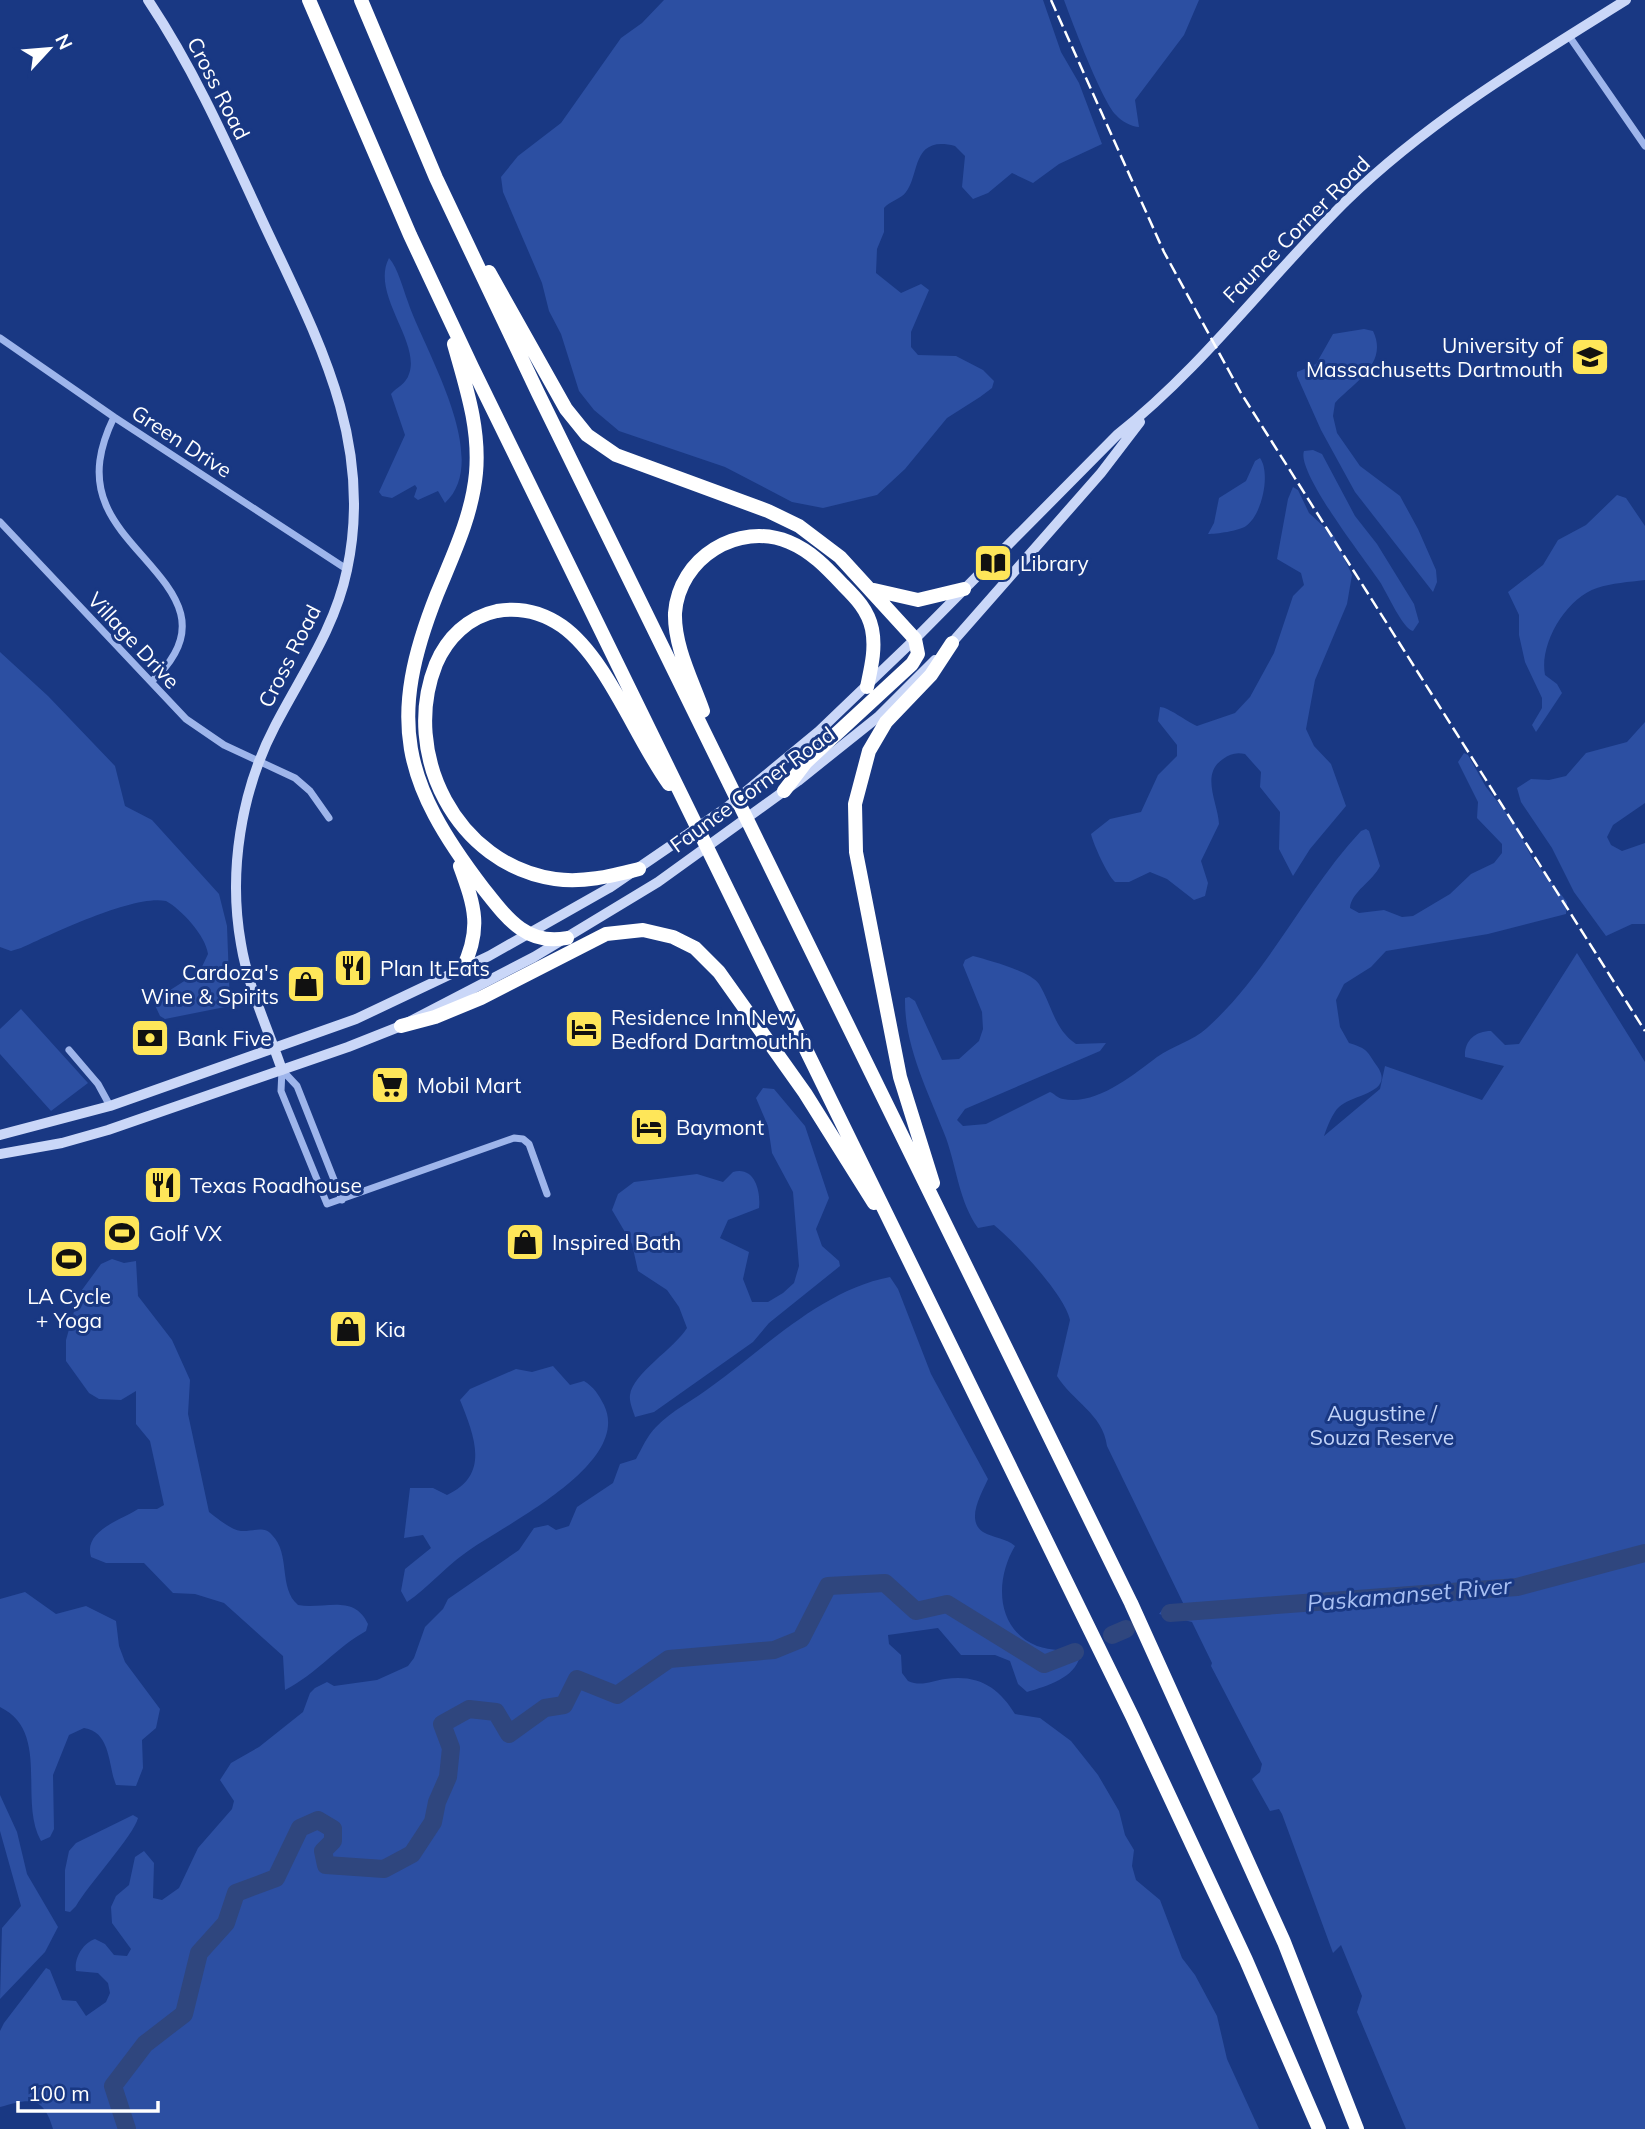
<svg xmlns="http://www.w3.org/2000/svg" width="1645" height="2129" font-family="Mulish,sans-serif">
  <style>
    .green { fill: #2c4fa2 }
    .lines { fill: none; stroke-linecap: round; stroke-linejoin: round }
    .river { stroke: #2f467e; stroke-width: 18 }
    .street { stroke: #9eb5eb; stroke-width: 7 }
    .secondary { stroke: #cad7f8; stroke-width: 10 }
    .highway { stroke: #fff; stroke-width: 14 }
    .rail { stroke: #fff; stroke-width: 2.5; stroke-dasharray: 12 5; stroke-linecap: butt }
    .labels { text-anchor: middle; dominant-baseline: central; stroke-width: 6; stroke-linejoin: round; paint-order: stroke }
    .street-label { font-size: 21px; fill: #fff; stroke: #193883 }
    .poi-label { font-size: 21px; fill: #fff; stroke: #193883; text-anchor: start }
    .park-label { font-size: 21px; fill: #c2d3f8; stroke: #193883 }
    .water-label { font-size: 23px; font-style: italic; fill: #a9c0f3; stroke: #193883 }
  </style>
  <rect width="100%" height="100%" fill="#193883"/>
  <path class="green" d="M664,0H1043L1061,52L1079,83L1102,144L1059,164L1033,183L1012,173L988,193L973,199L962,187L965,156L955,146C911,135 920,175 906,192C901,199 890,201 884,208V232L877,249L876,273L901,293L921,284L929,290L911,332V347L918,355L956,356L983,370L994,381L992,388L980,397L947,418L905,469L877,495L823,508L792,502L725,467L619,431L594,410L579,391L561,334L549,311L542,283L503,192L501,177L518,156L561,123L621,38L642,23Z
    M1064,0H1199L1184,35L1135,100L1139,127C1132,127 1121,121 1116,115C1102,101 1072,22 1064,0Z
    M389,258C398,268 403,289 408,302C424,350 493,459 445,503L438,491L418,500L414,497L417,488L415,485L392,498L382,496L379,492L405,435L391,394C397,387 406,384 409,374C421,342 370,294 389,258Z
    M1364,329L1373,331C1389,364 1353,383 1335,403L1333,416L1337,433L1360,466L1400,496L1418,529L1436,570L1437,582L1433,592L1355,492L1321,430L1297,376V372L1316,364L1333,334Z
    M1313,450L1322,454L1355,516L1377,544L1414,604L1419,622L1413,631C1403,629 1387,593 1380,582C1366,561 1296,472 1304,451Z
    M1260,458C1271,473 1262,515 1246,526C1239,531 1216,534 1208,534L1214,523L1219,498L1246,481L1255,461Z
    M1293,487L1298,490L1309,513L1334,536L1352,575L1347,604L1315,680L1306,729L1314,746L1331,764L1346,806L1310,849L1293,876L1279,849L1280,812L1260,787L1261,772L1245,754C1236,752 1230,754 1223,759C1200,774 1218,803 1219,824L1201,861L1208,883L1205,896L1194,900L1167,879L1150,872L1129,882H1115C1107,874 1094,846 1091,834L1110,819L1141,812L1158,775L1177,756V745L1158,721L1160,707C1168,707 1186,721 1197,726L1235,713L1250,697L1274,653L1293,596L1304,585L1301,573L1277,559L1288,499Z
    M1617,495L1626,498L1645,526V580C1629,582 1612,583 1597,588C1566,598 1539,644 1545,675L1557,684L1562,693L1536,732L1532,725L1542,708V698L1525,662L1519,635V615L1508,592L1543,565L1558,540L1586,525Z
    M0,652L48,696L115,766L125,806L152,820L219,894L227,926L230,1006L165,1019L160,1016L153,1001L200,971L208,954C206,936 181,909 166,901C134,894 52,934 21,948L11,951L0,947Z
    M1645,722V803L1613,825L1607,837L1611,845L1622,851L1645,843V924H1632L1606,936L1574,892L1552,848L1521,802L1517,788L1531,779L1549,780L1566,776L1586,753L1627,742Z
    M1464,753L1468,755L1486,787L1515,824L1532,858L1567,902L1566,914L1488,934L1386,951L1371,967L1344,984L1336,1000L1340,1027L1349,1043C1368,1049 1366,1050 1377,1066C1396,1093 1352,1094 1339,1107C1333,1112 1327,1127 1324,1136L1380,1089L1385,1066L1482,1100L1504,1066L1465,1057C1464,1041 1475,1031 1491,1031L1505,1045L1519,1044L1577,953L1645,1062V2129H1406L1357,2012L1362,1996L1341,1945L1333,1953L1282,1814L1279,1809L1270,1811L1252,1779L1260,1772L1262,1764L1211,1666L1212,1663L1192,1622L1159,1614L1163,1609H1179L1184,1605L1107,1446C1103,1414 1072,1401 1057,1376L1070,1320C1065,1295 1014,1241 994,1225L978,1228C959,1201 957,1169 946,1138C929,1093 904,1047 905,998L909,997L915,1001L942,1060L959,1059L979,1041L983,1029L982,1012L963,965L965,960L973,956C988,960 1030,971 1039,984C1052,1005 1054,1029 1076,1044L1106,1043L1100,1051L965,1109L957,1120L963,1126L986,1124L1050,1092C1055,1094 1057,1098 1063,1099C1096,1106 1133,1075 1157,1057C1172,1046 1193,1041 1207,1028C1269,972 1304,892 1361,831L1366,829L1369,831L1380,866C1373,881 1351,892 1350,908L1359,913L1384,910L1402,917L1413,916L1450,894L1471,874L1494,863L1502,853V844L1477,818L1478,802L1458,762Z
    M21,1009L88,1083L51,1111L0,1054V1029Z
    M763,1088L774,1089L805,1126L829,1198L816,1229L822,1246L839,1261L840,1266L769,1323L753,1342L654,1412L635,1417C633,1410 629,1402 630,1395C633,1373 674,1349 687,1328L679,1307L667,1290L638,1271L632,1244L612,1210L618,1194L634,1182L697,1174L723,1182L733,1172C755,1166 761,1192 759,1208L728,1220L720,1238L749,1252L743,1279L752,1302H768L783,1293L794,1283L799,1266L793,1192L772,1153L768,1126L756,1098Z
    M112,1259L124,1263L136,1261L138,1296L172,1340L190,1380L188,1414L209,1512C217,1518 231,1530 241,1531C252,1532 264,1525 272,1535C291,1554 278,1588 298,1605C323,1610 354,1593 368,1624L366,1631C337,1647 315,1675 285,1690L283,1656L224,1603L195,1594L173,1593L144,1563H106L91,1557C83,1531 121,1520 138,1509H157L164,1505L150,1441L136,1424V1391L121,1400L99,1399L89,1393L66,1361V1340L79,1294L101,1264Z
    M890,1277L898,1289L931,1374L988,1479C982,1493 965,1520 983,1532C993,1538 1006,1538 1015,1546C995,1579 995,1629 1037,1646C1051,1651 1066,1649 1080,1656C1075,1678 1047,1686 1027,1692L1018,1684L1010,1661L995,1655H961L938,1628L888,1635L889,1644L901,1655L902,1673L908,1681C921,1687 932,1681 945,1679C979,1674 999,1688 1015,1714L1040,1718L1071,1741L1098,1775L1119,1811L1125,1835L1134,1850L1132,1866L1136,1880L1160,1900L1182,1958L1195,1975L1217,2016L1227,2059L1259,2129H53C43,2094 29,2099 0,2107V2031L4,2023L46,1968L50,1970L62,2000L76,2001L86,2016L106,2002L110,1993L108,1983L98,1973L76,1971C74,1958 83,1943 95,1939L105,1944L114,1955L127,1956L131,1949L112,1923L111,1907L116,1896L129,1885L135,1857L144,1851L154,1863L153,1898L162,1900L179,1888L198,1848L232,1809L234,1801L220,1780L231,1763L259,1747L303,1712L310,1693L315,1688L327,1682L334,1686L377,1680L408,1666L414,1658L425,1627L443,1609L448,1599L519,1550L534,1528L548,1525L556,1530L569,1526L577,1507L613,1483L620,1464L636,1459C642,1448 647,1436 656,1427C672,1410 694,1400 712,1386C766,1347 822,1290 890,1277Z
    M553,1366L570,1385L584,1381C595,1388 598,1394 604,1405C633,1465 501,1526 464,1554C444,1568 428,1588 407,1602L401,1591L405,1569L431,1548L423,1535L404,1538L410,1488H433L447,1495C491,1475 474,1435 460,1400L470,1389L516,1369L532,1372Z
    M25,1592L56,1614L86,1606L116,1621L119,1646L125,1662L160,1709L156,1728L142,1740L143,1768L136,1786L116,1785C108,1765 111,1732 84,1728L69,1735L53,1775L54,1829L50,1837L41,1841C18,1800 51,1732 0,1707V1599Z
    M0,1795L17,1832L27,1874L58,1927L45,1952L0,1999L2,1928L21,1906L0,1831Z
    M133,1815L138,1818C134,1835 88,1885 76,1906L70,1912L65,1911V1870L69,1851L76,1843Z"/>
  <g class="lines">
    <path class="river" d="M1170,1613L1517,1587L1645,1553
      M1112,1635L1126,1629
      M127,2129L113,2086L145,2044L184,2014L199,1953L226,1923L236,1893L276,1878L300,1828L318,1820L333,1829V1841L323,1851L326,1865L384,1869L412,1854L433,1822L437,1802L448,1777L451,1748L442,1724L469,1709L496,1712L509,1734L545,1708L564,1705L577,1679L617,1695L669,1659L774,1650L801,1639L828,1586L885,1583L916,1611L947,1604L1044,1664L1075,1652"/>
    <path class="street" d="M1569,36L1645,146
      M0,338L114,417L348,570
      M114,417C100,446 93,475 106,505C131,565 233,608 151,682
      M0,522L186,719L224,745L295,778L310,791L329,818
      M69,1050L98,1084L110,1106
      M282,1070L281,1091L327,1204L514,1138L523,1139L529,1144L547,1194
      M282,1070L297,1086L342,1200"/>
    <path class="secondary" d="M148,0C192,66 224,137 257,209C311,327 376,435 347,570C335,628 302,674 275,726C241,791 228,872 241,944C248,987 268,1029 282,1070
      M949,646L1101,473L1140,422
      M0,1135L110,1106L356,1019L489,956L609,888L726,808L819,731L915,639L1117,435C1202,368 1269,277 1346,201C1428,121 1530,60 1626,0
      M0,1154L62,1143L108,1130L348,1047L401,1026L534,957L658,882L798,781L878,717L935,660"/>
    <path class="highway" d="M309,0L410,235L472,367L1132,1716L1246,1960L1319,2129
      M361,0L436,178L538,393L1131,1603L1284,1942L1357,2129
      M489,272L566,409L587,435L616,455L768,511L799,526L840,557L915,639L918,654L912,664L806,762L784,791
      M454,344C466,387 480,428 476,473C472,516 453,555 437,594C387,720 402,782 483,888C506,917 526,946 567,938
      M874,590L918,600L964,589
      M703,711C692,680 674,646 675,613C679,558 738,521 789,542C811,551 827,568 843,585C856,598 868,610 872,629C876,649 871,668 867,687
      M460,866C475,907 482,929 462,970
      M639,869C611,876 584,883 555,879C457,865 400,754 436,664C447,638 468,617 497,611C521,607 543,613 562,626C607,658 636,739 669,784
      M401,1026L435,1017L481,998L606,934L643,930L673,937L695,948L719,972L805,1093L874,1203
      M933,1183L900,1077L856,852L855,804L869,751L886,722L931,675L952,643"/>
    <path class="rail" d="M1051,0L1164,252L1241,393L1645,1031"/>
  </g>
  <defs>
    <g id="university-square" transform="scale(2.0125)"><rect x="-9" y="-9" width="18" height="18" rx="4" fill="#fee659" stroke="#193883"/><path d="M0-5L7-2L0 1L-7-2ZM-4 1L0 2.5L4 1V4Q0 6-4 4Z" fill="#111"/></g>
    <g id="library-square" transform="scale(2.0125)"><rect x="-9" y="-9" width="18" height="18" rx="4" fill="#fee659" stroke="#193883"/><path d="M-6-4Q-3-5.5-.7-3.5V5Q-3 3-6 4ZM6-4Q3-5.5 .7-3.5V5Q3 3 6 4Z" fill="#111"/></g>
    <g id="restaurant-square" transform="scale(2.0125)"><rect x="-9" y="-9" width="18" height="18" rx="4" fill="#fee659" stroke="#193883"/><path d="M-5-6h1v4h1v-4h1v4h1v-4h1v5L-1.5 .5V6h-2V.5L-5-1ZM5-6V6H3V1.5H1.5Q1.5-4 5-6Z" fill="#111"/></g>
    <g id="shop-square" transform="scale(2.0125)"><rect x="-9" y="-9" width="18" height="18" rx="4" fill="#fee659" stroke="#193883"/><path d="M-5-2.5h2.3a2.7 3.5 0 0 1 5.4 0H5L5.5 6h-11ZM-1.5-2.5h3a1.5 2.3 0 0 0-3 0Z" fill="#111"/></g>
    <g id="hotel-square" transform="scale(2.0125)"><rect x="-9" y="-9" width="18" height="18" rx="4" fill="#fee659" stroke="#193883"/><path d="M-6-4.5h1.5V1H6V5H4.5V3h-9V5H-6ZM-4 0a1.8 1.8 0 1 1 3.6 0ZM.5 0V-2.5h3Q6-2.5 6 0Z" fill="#111"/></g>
    <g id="bank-square" transform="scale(2.0125)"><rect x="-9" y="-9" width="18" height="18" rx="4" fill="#fee659" stroke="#193883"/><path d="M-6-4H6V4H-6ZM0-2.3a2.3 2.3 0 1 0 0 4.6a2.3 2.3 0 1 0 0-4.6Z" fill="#111"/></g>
    <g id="supermarket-square" transform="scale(2.0125)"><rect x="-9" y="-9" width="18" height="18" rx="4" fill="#fee659" stroke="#193883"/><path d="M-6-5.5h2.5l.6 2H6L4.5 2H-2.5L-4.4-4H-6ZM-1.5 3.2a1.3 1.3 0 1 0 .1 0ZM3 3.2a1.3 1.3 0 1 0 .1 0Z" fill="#111"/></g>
    <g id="stadium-square" transform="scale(2.0125)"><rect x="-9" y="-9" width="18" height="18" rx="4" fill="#fee659" stroke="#193883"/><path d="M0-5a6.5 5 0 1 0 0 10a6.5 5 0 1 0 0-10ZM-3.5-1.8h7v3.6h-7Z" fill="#111"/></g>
  </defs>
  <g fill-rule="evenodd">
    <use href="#university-square" x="1590" y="357"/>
    <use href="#library-square" x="993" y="563"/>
    <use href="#restaurant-square" x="353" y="968"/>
    <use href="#shop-square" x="306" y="984"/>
    <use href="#hotel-square" x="584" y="1029"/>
    <use href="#bank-square" x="150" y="1038"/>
    <use href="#supermarket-square" x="390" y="1085"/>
    <use href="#hotel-square" x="649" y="1127"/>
    <use href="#restaurant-square" x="163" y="1185"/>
    <use href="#stadium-square" x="122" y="1233"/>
    <use href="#shop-square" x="525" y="1242"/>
    <use href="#stadium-square" x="69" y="1259"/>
    <use href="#shop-square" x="348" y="1329"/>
  </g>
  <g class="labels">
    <g class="street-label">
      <text transform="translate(219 88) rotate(63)">Cross Road</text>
      <text transform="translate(1296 229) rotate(-45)">Faunce Corner Road</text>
      <text transform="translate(182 441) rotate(33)">Green Drive</text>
      <text transform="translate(134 640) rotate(47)">Village Drive</text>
      <text transform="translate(289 656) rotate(-63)">Cross Road</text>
      <text transform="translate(752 789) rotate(-36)">Faunce Corner Road</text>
    </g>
    <g class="poi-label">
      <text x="1563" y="345" text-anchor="end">University of<tspan x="1563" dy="24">Massachusetts Dartmouth</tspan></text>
      <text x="1020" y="563">Library</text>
      <text x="380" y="968">Plan It Eats</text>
      <text x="279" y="972" text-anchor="end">Cardoza's<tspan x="279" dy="24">Wine &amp; Spirits</tspan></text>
      <text x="611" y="1017">Residence Inn New<tspan x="611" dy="24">Bedford Dartmouthh</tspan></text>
      <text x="177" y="1038">Bank Five</text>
      <text x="417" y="1085">Mobil Mart</text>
      <text x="676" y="1127">Baymont</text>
      <text x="190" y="1185">Texas Roadhouse</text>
      <text x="149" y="1233">Golf VX</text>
      <text x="552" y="1242">Inspired Bath</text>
      <text x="69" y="1296" text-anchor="middle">LA Cycle<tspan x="69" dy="24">+ Yoga</tspan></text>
      <text x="375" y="1329">Kia</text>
    </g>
    <g class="park-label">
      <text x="1382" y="1413">Augustine /<tspan x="1382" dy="24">Souza Reserve</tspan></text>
    </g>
    <g class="water-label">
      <text transform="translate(1409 1594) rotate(-5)">Paskamanset River</text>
    </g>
  </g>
  <g transform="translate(49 49) rotate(64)" stroke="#193883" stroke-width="5" paint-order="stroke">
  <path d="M0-5L12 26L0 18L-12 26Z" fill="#ffffff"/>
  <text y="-10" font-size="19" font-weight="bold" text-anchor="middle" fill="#ffffff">N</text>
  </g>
  <path d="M18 2101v10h140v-10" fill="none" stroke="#ffffff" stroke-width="3.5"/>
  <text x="28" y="2101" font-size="21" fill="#ffffff" stroke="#193883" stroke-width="5" paint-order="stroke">100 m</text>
</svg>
